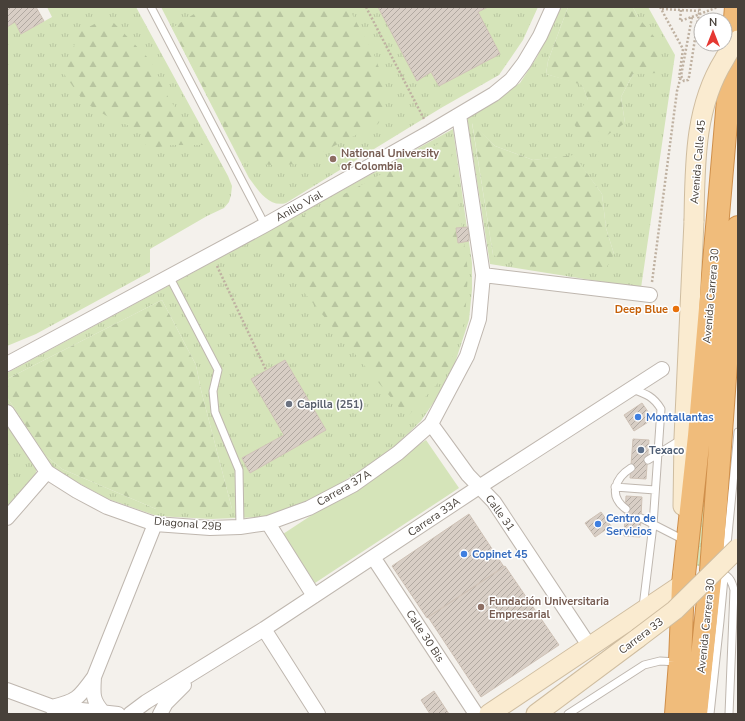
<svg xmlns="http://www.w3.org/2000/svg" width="745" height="721" font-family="'Nunito Sans',sans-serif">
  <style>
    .grass { fill: url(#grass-tufts); fill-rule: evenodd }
    .forest { fill: url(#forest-firs) }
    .green { fill: #d5e4b9 }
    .building { fill: url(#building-hatch); stroke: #cfc2b6 }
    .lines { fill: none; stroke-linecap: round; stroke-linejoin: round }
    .lane-casing { stroke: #bfb7af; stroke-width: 9 }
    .street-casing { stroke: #bfb7af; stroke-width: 16 }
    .secondary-casing { stroke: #cfbda0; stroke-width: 21 }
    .highway-casing { stroke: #cf8f4b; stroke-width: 24 }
    .path { stroke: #bfb1a1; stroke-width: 2.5; stroke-dasharray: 2 2; stroke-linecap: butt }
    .lane { stroke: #fff; stroke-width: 7 }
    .street { stroke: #fff; stroke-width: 14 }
    .secondary { stroke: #faebd0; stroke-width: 19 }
    .highway { stroke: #f0bc7b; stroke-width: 22 }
    .secondary-bridge-casing { stroke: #cfbda0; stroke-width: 21; stroke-linecap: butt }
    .path-bridge { stroke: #bfb1a1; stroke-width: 2.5; stroke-dasharray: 2 2; stroke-linecap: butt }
    .secondary-bridge { stroke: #faebd0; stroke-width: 19 }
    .education-dot { fill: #8d6e63; stroke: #fff; stroke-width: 1.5 }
    .food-dot { fill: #e8710a; stroke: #fff; stroke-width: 1.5 }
    .worship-dot { fill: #6b7280; stroke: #fff; stroke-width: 1.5 }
    .shop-dot { fill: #3f7fe0; stroke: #fff; stroke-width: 1.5 }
    .service-dot { fill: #5c6f8a; stroke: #fff; stroke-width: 1.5 }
    .labels { text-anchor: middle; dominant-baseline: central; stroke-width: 3; stroke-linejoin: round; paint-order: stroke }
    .education-label { font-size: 11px; font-weight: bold; fill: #785e54; stroke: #fff; text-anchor: start }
    .street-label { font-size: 11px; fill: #48413a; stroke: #fff }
    .food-label { font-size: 11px; font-weight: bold; fill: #c56008; stroke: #fff; text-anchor: end }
    .worship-label { font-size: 11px; font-weight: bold; fill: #5b616d; stroke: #fff; text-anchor: start }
    .shop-label { font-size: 11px; font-weight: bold; fill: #366cbe; stroke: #fff; text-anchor: start }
    .service-label { font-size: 11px; font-weight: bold; fill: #4e5e75; stroke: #fff; text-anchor: start }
  </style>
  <defs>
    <pattern id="grass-tufts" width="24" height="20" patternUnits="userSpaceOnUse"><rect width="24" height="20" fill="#d5e4b9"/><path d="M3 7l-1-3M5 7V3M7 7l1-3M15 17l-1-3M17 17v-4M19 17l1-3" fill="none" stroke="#b8c5a0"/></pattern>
    <pattern id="forest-firs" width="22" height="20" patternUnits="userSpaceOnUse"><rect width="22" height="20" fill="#d5e4b9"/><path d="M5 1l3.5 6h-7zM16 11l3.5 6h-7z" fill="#b8c5a0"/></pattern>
    <pattern id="building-hatch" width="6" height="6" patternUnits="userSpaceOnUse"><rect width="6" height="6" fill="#d8cec5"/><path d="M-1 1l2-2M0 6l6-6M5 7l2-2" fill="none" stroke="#b1a9a1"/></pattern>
  </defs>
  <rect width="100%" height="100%" fill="#f4f1ec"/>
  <path class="grass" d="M47,7H136L228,176L232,186L231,195L229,202L224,208L207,216L150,249V272L36,334L7,346V27L15,22L21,34L52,17Z
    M161,7H378L417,80L431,72L439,86L500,54L478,12L488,7H538L523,40L499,75L441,108L286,203C269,208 258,190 249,178Z
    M560,7H568L548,61L546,74L582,84L588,100L625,123L621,97L633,74L638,17L633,7H648L675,55L641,288L490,264L467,117L520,83L537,57ZM472,123L495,146L533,160L574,156L602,194L606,228L614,254L493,255Z
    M453,129L472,263V290L469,320L455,363L436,399L421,421L389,452L319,497L264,517L211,519L157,516L108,499L58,472L45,462L7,404V397L45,455L62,469L156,509H232L201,390L196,365L162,300L7,379V373L183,278ZM460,207L456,228L458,243L464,242L407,416ZM285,360L326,430L250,473L242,458L284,435L252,379Z
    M714,374L708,565L696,566Z
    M7,424L37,468L35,476L7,508Z"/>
  <path class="forest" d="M205,7H348L373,52L384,81L385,111L378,124L298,164L273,165L249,163L234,147L172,28Z
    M568,7H633L638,17L661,45L658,73L633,74L621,97L625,123L590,147L571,120L588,100L582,85L546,74L548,61Z
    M108,17L151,61L169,99L203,145H172L146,149L144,132L110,118L84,102L62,71L81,31Z
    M472,122L495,146L533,160L574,155L602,194L606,228L614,254L604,272L514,265L493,255Z
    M449,138L462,228L456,229L458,242H464L468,272L465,320L447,373L407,417L260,239Z
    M162,300L196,365L201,390L232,509H156L62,469L45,455L7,397V379Z"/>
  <path class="green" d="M7,168L31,201L7,217Z
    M426,440L459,488L315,583L283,534Z"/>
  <path class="building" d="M7,7H36L44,21L21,34L15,22L7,27Z
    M378,7H488L478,12L500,54L439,86L431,72L417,81Z
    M468,227L469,241L458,243L456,228Z
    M285,360L326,430L250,473L242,458L284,435L251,379Z
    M642,403L653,419L634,431L624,415Z
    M633,439L649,440L646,479L630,478Z
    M626,496L642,497L640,537L624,536Z
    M601,512L611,526L595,537L585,523Z
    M469,514L504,567L427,618L392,566Z
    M505,566L559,645L481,697L428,617Z
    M434,691L449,714H430L421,700Z"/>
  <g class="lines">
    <g class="lane-casing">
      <path id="lane" d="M151,7L265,225
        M169,276L218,370L213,391L215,412L239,470L240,527
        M632,389C646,394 653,396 661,409L653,525L643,607
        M648,460L682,439
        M615,487L655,490
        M626,509C608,496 615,478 631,468
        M641,518L682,539
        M726,555L738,432
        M722,573C730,577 732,582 734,590L729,714
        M568,714L644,665L660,661L677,662
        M710,714L720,621L725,567"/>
    </g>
    <g class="street-casing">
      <path id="street" d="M483,275L650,295
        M7,364L265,225L430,132L494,94L511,80L524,63L540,36L553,7
        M7,412L47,472L77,491L107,507L155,524L210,528L240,527L268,523L309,508L353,485L398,453L431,424L467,356L479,319L483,275L459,115
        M431,424L468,475L494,502L590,647
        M7,518L47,472
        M268,523L314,596
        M373,557L476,714
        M264,629L318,714
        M94,677C93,694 92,700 103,712
        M7,690L72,714
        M51,707C76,702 79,698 94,677L155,524
        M63,708L118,714
        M130,714L146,702L264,629L479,487L662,369
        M160,714L166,703L184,685"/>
    </g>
    <g class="secondary-casing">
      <path id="secondary" d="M683,506L684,438L694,221
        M489,714L683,584V572
        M536,714L638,638"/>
    </g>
    <g class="highway-casing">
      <path id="highway" d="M676,714L680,662L683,584L699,436L736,7
        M696,714L711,571L728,336L738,227"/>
    </g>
    <path class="path" d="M366,7L424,119
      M660,7L683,49L679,78
      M662,9L699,11
      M681,10L680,21L692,17L681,76L684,81L688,80L689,77L700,7
      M217,266L266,370
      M652,282L677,91L681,76"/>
    <use href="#lane" class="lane"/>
    <use href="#street" class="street"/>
    <use href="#secondary" class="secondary"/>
    <use href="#highway" class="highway"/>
    <g class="secondary-bridge-casing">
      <path id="secondary-bridge" d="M694,221C695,166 694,108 724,60C728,53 732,45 738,40
        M638,638L675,610L738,548"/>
    </g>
    <path class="path-bridge" d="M692,17L718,7"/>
    <use href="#secondary-bridge" class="secondary-bridge"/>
  </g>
  <g class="education-dot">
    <circle cx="333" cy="159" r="4"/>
    <circle cx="481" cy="607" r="4"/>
  </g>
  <circle class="food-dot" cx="676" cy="309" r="4"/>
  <circle class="worship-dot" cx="289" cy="404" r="4"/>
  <g class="shop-dot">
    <circle cx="638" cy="417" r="4"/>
    <circle cx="598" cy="524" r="4"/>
    <circle cx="464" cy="554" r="4"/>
  </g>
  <circle class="service-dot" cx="641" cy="450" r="4"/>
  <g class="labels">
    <g class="education-label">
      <text x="341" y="153">National University<tspan x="341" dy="13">of Colombia</tspan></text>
      <text x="489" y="601">Fundación Universitaria<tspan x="489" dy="13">Empresarial</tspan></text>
    </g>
    <g class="street-label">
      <text transform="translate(698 162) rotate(-85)">Avenida Calle 45</text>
      <text transform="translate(299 206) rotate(-29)">Anillo Vial</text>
      <text transform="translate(711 296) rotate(-85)">Avenida Carrera 30</text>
      <text transform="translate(344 488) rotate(-30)">Carrera 37A</text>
      <text transform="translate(500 513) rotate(54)">Calle 31</text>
      <text transform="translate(434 517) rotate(-34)">Carrera 33A</text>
      <text transform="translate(188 524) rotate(5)">Diagonal 29B</text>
      <text transform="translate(706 626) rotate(-84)">Avenida Carrera 30</text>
      <text transform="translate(425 636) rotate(57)">Calle 30 Bis</text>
      <text transform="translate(641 636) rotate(-37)">Carrera 33</text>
    </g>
    <g class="food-label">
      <text x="668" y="309">Deep Blue</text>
    </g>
    <g class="worship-label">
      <text x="297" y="404">Capilla (251)</text>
    </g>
    <g class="shop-label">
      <text x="646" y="417">Montallantas</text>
      <text x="606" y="518">Centro de<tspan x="606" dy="13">Servicios</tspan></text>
      <text x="472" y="554">Copinet 45</text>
    </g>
    <g class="service-label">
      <text x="649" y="450">Texaco</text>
    </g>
  </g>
  <rect width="745" height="721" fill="none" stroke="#48413a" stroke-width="16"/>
  <g transform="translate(713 32)"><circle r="19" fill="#ffffff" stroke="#b6b3b0"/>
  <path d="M0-3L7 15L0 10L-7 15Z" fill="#e53832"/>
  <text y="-6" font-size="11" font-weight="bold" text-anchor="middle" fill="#48413a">N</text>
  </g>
</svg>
